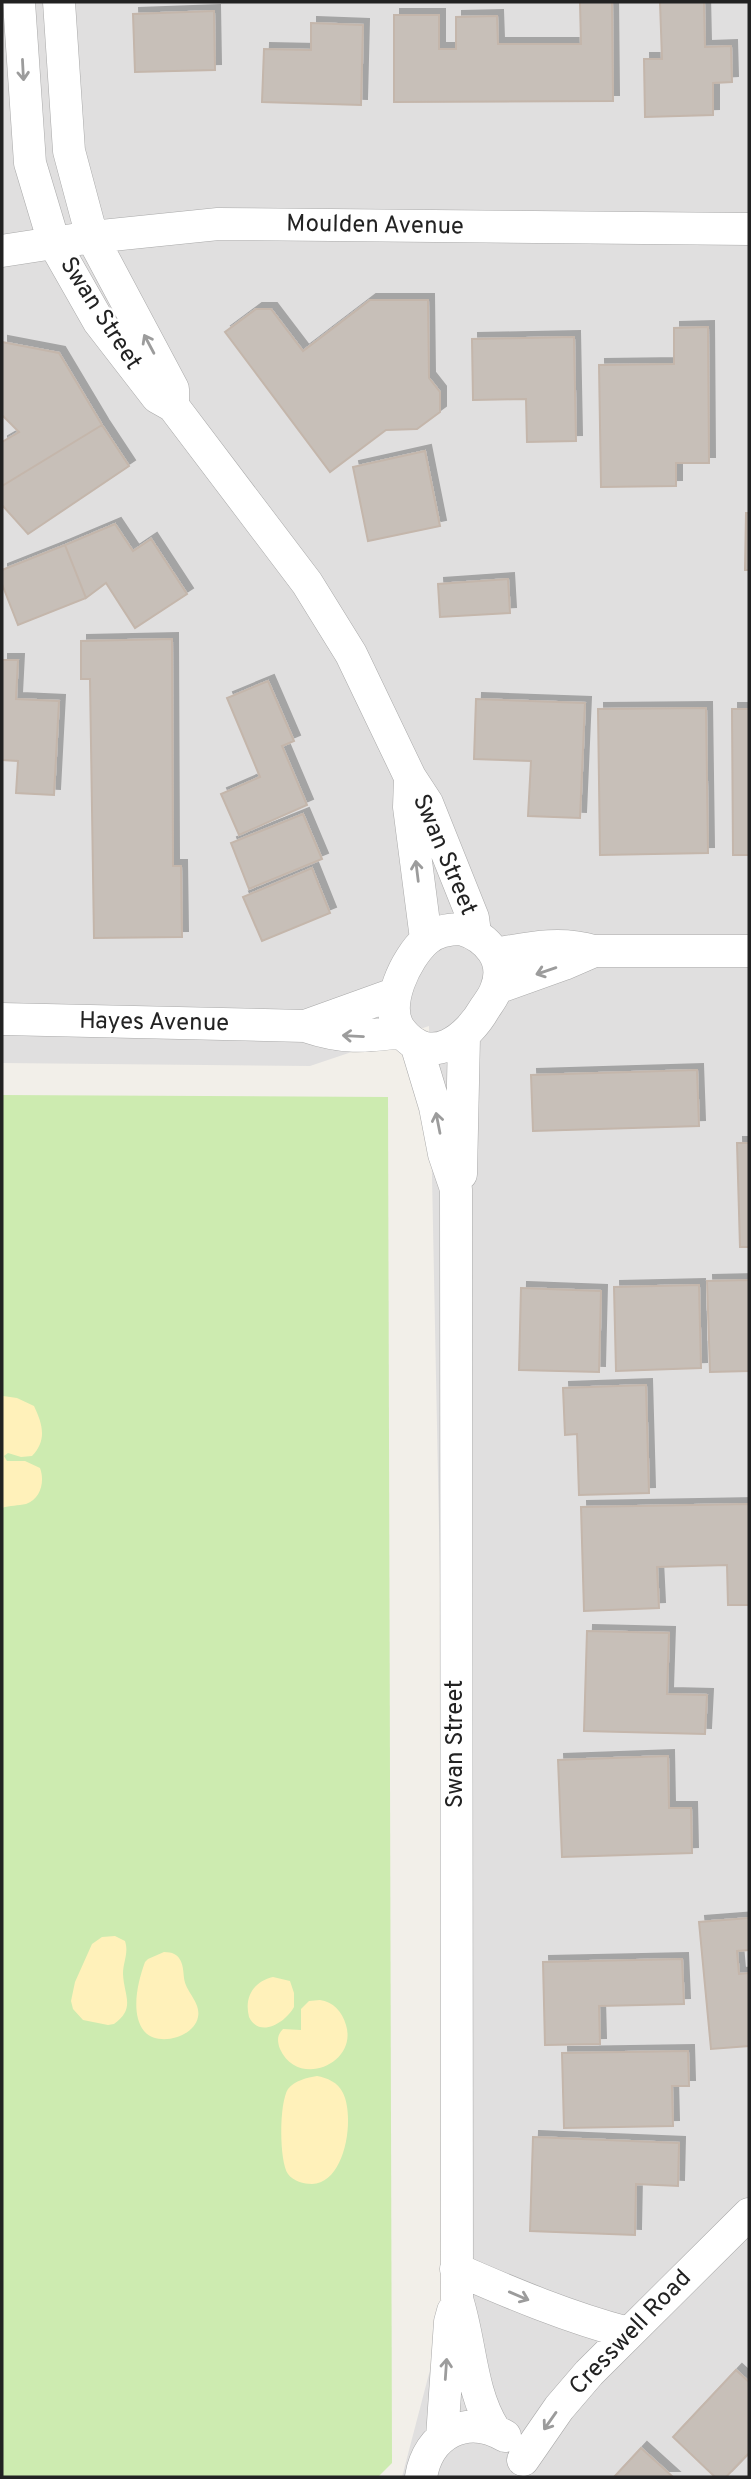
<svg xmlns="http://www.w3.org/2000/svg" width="751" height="2479" font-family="Overpass,sans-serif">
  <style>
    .residential { fill: #e0dfdf }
    .grass { fill: #cdebb0 }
    .sand { fill: #fff1ba }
    .building { fill: #c7bfb8; stroke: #c4b6ab; stroke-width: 2; filter: url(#shadow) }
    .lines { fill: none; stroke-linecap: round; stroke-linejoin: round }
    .street-casing { stroke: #a9a9a9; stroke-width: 33 }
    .street { stroke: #fff; stroke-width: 32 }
    .oneway { stroke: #9c9c9c }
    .labels { text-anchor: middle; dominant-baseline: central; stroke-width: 5; stroke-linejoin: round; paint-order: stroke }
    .street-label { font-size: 24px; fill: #222; stroke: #fff }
  </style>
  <defs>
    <filter id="shadow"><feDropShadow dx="6" dy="-6" stdDeviation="0" flood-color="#0004"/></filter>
  </defs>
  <rect width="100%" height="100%" fill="#f2efe9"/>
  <path class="residential" d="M2,2H749V2477H402L454,2278L429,1026L310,1066L2,1063Z"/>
  <path class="grass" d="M2,1095L388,1097L392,2463L378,2477H2Z"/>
  <path class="sand" d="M3,1396L17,1398L34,1406C43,1425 47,1440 32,1456L21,1457L8,1453L4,1456L7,1461H25L40,1468C45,1481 41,1499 26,1504C18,1506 10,1505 2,1508Z
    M115,1936L125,1941C129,1953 123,1962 123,1974C124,1996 136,2008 114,2024L108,2025L83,2020L73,2009L71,2001L75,1982L92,1944L102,1937Z
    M164,1952C181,1952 183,1963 184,1978C186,1993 201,2002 198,2017C194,2038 157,2047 144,2031C130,2013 138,1981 145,1962L148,1959Z
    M273,1977L290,1981L294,1993V2007C286,2022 260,2039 249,2017C244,1997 253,1982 273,1977Z
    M320,2000C333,2002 342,2011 346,2025C358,2064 298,2089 280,2049C277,2041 277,2035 283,2029L301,2030V2009L309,2001Z
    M317,2076C327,2078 338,2082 343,2093C355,2117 346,2183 312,2184C304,2184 293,2181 288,2174C279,2161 279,2103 288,2089C295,2080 307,2078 317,2076Z"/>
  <path class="building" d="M580,2H612L613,101L394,102V15H439V49H456V17L497,16L498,44H581Z
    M660,2H704L705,47L731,46L732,82L713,83V115L645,117L644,59H662Z
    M214,11L215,70L135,72L133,14Z
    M311,23L363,25L361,105L262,102L264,49L311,50Z
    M370,300H428L429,378L440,392V412L417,429L386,430L330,472L225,332L256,309H271L303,351Z
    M708,327L709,463H676V486L601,487L599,365L674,364V328Z
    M574,337L576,441L527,442L526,399L473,400L472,339Z
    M2,342L59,353L102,425L2,486V442L19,432L2,415Z
    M102,425L129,466L28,534L2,505V486Z
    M425,451L440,526L368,541L353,467Z
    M746,513H749V570H745Z
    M115,524L133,551L151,539L187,594L135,628L106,583L86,598L65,545Z
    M65,545L86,598L18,625L2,584V570Z
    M508,579L510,613L440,617L438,584Z
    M172,639L173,866H181L182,937L94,938L90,679H81V641Z
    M2,660H18L16,699L59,701L54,795L16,793L18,761L2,760Z
    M268,681L294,741L282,746L307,805L239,835L221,794L260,777L227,698Z
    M476,699L585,703L580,818L528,816L531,761L474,759Z
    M706,708L708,853L600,855L598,709Z
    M732,709H749V855H733Z
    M303,814L322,859L249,889L231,843Z
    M312,868L330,913L262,941L243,897Z
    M697,1070L699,1126L533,1131L531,1075Z
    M737,1143H749V1247H740Z
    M749,1280V1371L710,1372L707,1281Z
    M699,1285L701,1368L616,1371L614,1287Z
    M521,1288L601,1291L599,1372L519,1370Z
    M646,1385L649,1493L579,1495L577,1434L565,1435L563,1388Z
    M749,1504V1605H728L727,1565L657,1567L659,1608L584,1611L581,1507Z
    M587,1631L669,1633L667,1694L707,1695L705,1734L584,1731Z
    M668,1756L669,1808H691L692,1853L562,1857L558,1760Z
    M749,1918V1950L737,1951L739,1974L749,1973V2046L711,2049L699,1922Z
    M682,1959L684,2004L599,2006L600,2044L545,2045L543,1962Z
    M688,2051L689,2086H672L673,2126L564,2128L562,2053Z
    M533,2137L679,2143L678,2186L636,2184L635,2235L530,2231Z
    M736,2370L749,2382V2453L726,2477H715L673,2437Z
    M641,2448L673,2477H614Z"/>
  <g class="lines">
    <g class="street-casing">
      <path id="street" d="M19,2L30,163L54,243L99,322L157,397L173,406L307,583L351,654L410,777L427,803L473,918L475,933
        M59,2L69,151L92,237L173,389V405
        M2,251L92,237L218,224L749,229
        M410,779L409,807L426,939
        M461,929C487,937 508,960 496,989C494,996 489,1002 485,1008C468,1038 431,1069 401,1031C382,1006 406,958 426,940C436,931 448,929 461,929Z
        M495,954C529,948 560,941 594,951H749
        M497,988L564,964L594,951
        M2,1019L305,1026C344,1039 362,1037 402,1032
        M305,1026L394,994
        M416,1044L435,1107L444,1154L456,1189L457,2299C471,2342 470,2391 494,2429
        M461,1174L464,1037
        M456,2269C513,2294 568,2317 628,2333
        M442,2437L450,2322L453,2311
        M523,2460L559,2408L589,2373L749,2214
        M421,2477C428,2434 466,2413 505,2436"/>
    </g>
    <use href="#street" class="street"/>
  </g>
  <defs><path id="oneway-shaft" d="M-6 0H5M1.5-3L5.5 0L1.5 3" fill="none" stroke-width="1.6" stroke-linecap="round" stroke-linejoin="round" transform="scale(1.75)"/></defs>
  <g class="oneway">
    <use href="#oneway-shaft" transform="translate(23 70) rotate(87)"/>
    <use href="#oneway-shaft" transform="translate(149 344) rotate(-118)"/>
    <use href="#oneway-shaft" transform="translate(417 871) rotate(-97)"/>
    <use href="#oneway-shaft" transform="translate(546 971) rotate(161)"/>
    <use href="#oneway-shaft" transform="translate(353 1036) rotate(-177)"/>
    <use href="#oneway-shaft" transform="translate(438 1123) rotate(-101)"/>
    <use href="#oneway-shaft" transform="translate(519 2296) rotate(23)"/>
    <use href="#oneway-shaft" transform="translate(446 2369) rotate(-86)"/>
    <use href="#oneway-shaft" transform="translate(550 2421) rotate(125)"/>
  </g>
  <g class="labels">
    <g class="street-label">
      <text transform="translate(375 226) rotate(1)">Moulden Avenue</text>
      <text transform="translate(100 314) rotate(57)">Swan Street</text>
      <text transform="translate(444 855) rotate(67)">Swan Street</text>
      <text transform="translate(154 1023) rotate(1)">Hayes Avenue</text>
      <text transform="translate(456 1744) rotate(-90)">Swan Street</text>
      <text transform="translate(631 2333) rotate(-46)">Cresswell Road</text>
    </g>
  </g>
  <rect width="751" height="2479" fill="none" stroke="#222222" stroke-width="7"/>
</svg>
